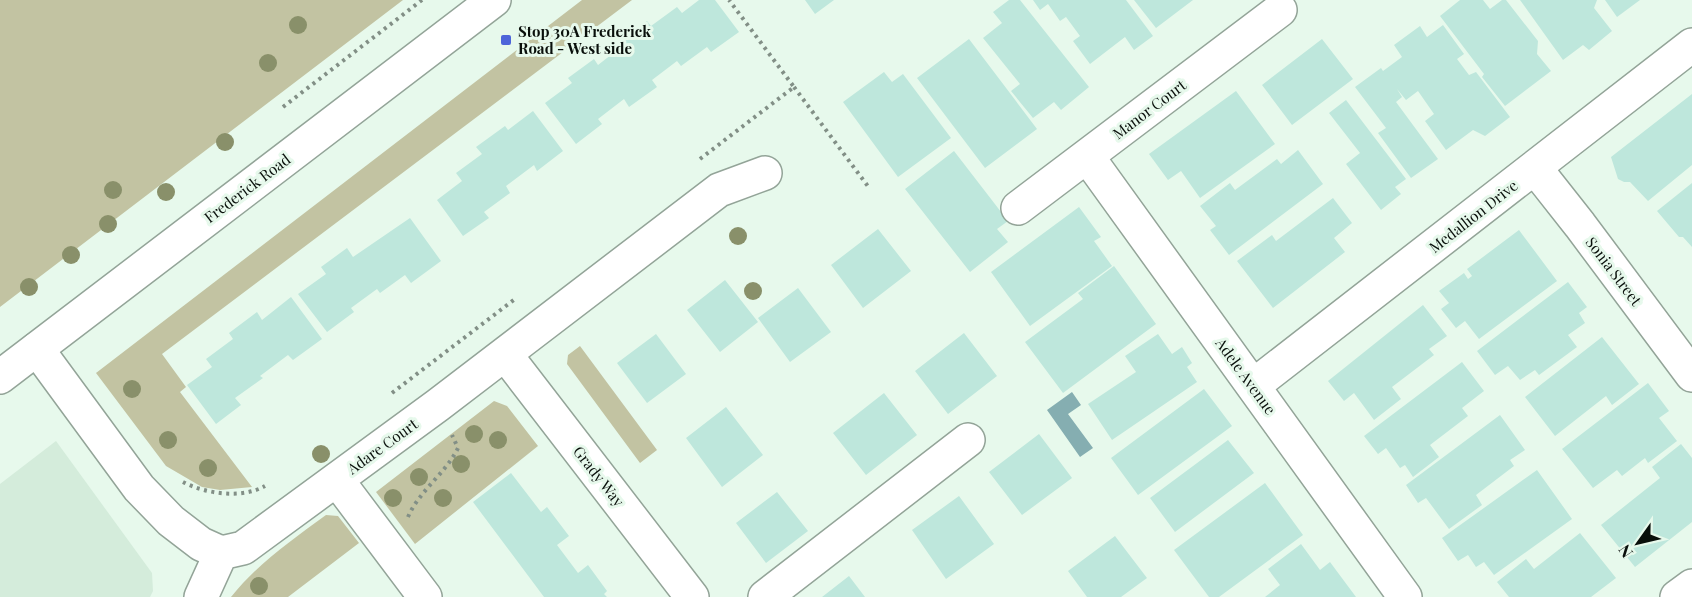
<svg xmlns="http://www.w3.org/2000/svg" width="1692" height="597" font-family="'Playfair Display',serif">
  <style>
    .built { fill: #d4ecdb }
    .green { fill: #c2c3a2 }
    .water { fill: #85aeb1 }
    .building { fill: #bee7dc }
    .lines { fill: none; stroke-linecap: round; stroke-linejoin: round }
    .minor-casing { stroke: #93a498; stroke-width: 36 }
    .major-casing { stroke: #93a498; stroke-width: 36 }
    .path { stroke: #828f86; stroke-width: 4; stroke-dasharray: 3 4.5; stroke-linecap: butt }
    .minor { stroke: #fff; stroke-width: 33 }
    .major { stroke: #fff; stroke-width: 33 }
    .tree { fill: #89906a }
    .poi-dot { fill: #4d65d9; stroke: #e7f9ec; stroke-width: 2 }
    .labels { text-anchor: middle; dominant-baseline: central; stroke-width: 6; stroke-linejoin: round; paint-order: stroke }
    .poi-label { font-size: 15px; font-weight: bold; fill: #090f0b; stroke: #e7f9ec; text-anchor: start }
    .street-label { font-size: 15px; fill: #090f0b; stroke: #e7f9ec }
  </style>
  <rect width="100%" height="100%" fill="#e7f9ec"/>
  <path class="built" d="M56,441L152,573L153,591L150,597H0V484Z"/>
  <path class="green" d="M0,0H403L0,307Z
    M582,0H632L162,354L186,387L180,392L252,487L220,490L202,487L166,466L96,373Z
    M580,346L657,450L640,463L567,364L568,355Z
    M494,401L507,406L538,446L415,544L376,492Z
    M326,515L338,516L359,543L288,597H231C257,564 292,540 326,515Z"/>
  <path class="water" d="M1072,392L1081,405L1068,414L1093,448L1080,457L1047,410Z"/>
  <path class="building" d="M699,0H715L739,32L711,52L707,47L681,66L677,61L652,80L657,87L629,107L624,99L598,119L602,124L576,144L545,103L572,83L568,78L594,59L598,65L625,44L622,40L647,21L651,26L677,7L682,13Z
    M805,0H834L815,14Z
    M1009,0H1020L1089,87L1061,110L1054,102L1033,118L1011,91L1020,84L983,38L1002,23L993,12Z
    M1033,0H1126L1153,36L1134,50L1125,37L1090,64L1073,41L1080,36L1066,17L1060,21L1048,4L1040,10Z
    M1134,0H1193L1156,28Z
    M1460,0H1483L1490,9L1502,0H1506L1538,41L1537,54L1551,71L1505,106L1482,77L1484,74L1440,16Z
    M1520,0H1597L1594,8L1612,31L1589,50L1583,45L1563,60Z
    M1605,0H1640L1617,17Z
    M1443,25L1464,54L1457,59L1469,75L1476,72L1510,117L1485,136L1473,130L1446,150L1425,121L1434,114L1418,91L1406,100L1397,89L1402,97L1396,102L1438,159L1411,178L1378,133L1386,128L1355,87L1381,68L1383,71L1402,57L1394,45L1420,26L1427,37Z
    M969,39L1037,129L985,168L917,78Z
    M1322,39L1353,79L1292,125L1262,85Z
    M884,72L892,82L903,74L951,138L898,177L843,102Z
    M1236,91L1275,144L1200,198L1181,171L1168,180L1149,154Z
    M1692,94V165L1648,201L1630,182H1624L1618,179L1611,157Z
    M1346,100L1406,179L1395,187L1401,194L1381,210L1346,164L1360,153L1329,113Z
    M533,111L563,151L537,171L534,165L506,186L510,193L484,212L489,218L463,236L437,200L462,181L456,173L482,154L476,147L505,126L508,130Z
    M1298,150L1323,184L1229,255L1210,230L1216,226L1200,206L1230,183L1235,190L1277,159L1281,164Z
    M954,151L1008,221L997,229L1008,242L970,272L905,189Z
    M1692,183V247L1683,237H1679L1657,211Z
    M1333,198L1352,223L1334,238L1345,252L1273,308L1237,261L1272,235L1276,241Z
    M1079,207L1101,237L1094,241L1112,266L1030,326L991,272Z
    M410,218L441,261L411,283L405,275L380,293L377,289L351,308L354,312L327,332L298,294L326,274L321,267L347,248L353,257Z
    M878,229L911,271L863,308L831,265Z
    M1519,230L1557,281L1479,339L1465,321L1456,328L1441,309L1449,303L1439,291L1464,273L1468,279L1472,276L1467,269Z
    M1114,266L1156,324L1063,393L1025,342L1083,299L1078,293Z
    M725,280L758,322L720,352L687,310Z
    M1568,282L1587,307L1579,313L1585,323L1568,335L1577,347L1539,375L1535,370L1520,380L1508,366L1495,375L1477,351Z
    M798,288L831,332L790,362L758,318Z
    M291,297L322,339L293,360L288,355L260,376L263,378L235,398L241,405L216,424L187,385L212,367L206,359L233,339L229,333L257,312L262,320Z
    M1423,305L1447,336L1429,349L1434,355L1392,387L1401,399L1374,420L1354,393L1344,401L1328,381Z
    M964,333L997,376L948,414L915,371Z
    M656,334L686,374L647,403L617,363Z
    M1158,334L1172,354L1182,347L1192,363L1187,367L1197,382L1112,440L1088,404L1136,372L1125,356Z
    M1602,337L1639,384L1612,405L1606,396L1555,436L1525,397Z
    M1462,362L1484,391L1462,408L1468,416L1430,445L1439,457L1413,477L1405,465L1400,468L1386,448L1378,454L1364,436Z
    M1648,383L1669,411L1659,418L1677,441L1648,463L1645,458L1622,476L1617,470L1593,488L1562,449Z
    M1204,389L1232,426L1138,495L1111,458Z
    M884,393L917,435L866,475L833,433Z
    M726,407L763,455L722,487L686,438Z
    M1500,415L1525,450L1510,460L1514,466L1476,495L1482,505L1449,529L1426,498L1418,503L1406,485Z
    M1039,434L1072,478L1022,515L989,472Z
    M1228,440L1254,473L1175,532L1150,498Z
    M1681,444L1692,458V522L1635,567L1601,525L1660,478L1652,467Z
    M1537,470L1572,519L1494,575L1484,562L1476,567L1468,555L1458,561L1442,538Z
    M511,473L541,512L547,507L569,536L557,545L578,573L588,565L607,591L604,594L607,597H544L473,502Z
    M1265,483L1303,535L1219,597H1209L1174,550Z
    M777,492L808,531L766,563L736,523Z
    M959,496L994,544L946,579L912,530Z
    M1580,533L1616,578L1591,597H1509L1497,582L1526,559L1534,569Z
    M1115,536L1147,578L1121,597H1087L1068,571Z
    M1301,544L1320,570L1330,562L1356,597H1265L1280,585L1268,569Z
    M849,576L865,597H822Z"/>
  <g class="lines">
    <g class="minor-casing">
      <path id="minor" d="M1087,156L1405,597
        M1535,168L1580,225L1692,375
        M1018,208L1280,10
        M37,349L139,488L171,521L201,544L221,553L243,548L438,405L719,190L765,173
        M505,354L692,597
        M1253,386L1692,45
        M337,480L425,597
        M201,597L221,553
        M765,597L968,440
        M1677,597L1692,586"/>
    </g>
    <g class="major-casing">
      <path id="major" d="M0,377L494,0"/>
    </g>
    <path class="path" d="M794,87L870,189
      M283,107L422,0
      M700,159L794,87L729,0
      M392,393L515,299
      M183,482C206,494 242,499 265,486
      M408,517C419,491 446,473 458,448L452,435"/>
    <use href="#minor" class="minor"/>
    <use href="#major" class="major"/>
  </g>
  <g class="tree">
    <circle cx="298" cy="25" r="9"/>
    <circle cx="268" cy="63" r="9"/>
    <circle cx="225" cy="142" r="9"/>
    <circle cx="113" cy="190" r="9"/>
    <circle cx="166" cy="192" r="9"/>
    <circle cx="108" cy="224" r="9"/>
    <circle cx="738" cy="236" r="9"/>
    <circle cx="71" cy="255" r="9"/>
    <circle cx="29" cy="287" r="9"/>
    <circle cx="753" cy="291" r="9"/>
    <circle cx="132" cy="389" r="9"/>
    <circle cx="474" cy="434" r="9"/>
    <circle cx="168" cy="440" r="9"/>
    <circle cx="498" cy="440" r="9"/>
    <circle cx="321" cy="454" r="9"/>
    <circle cx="461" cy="464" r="9"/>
    <circle cx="208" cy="468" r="9"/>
    <circle cx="419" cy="477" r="9"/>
    <circle cx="393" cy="498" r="9"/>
    <circle cx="443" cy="498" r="9"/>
    <circle cx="259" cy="586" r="9"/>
  </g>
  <rect class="poi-dot" x="500" y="34" width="12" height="12" rx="3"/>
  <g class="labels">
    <g class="poi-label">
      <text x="518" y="31">Stop 30A Frederick<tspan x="518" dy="17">Road - West side</tspan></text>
    </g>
    <g class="street-label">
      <text transform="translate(1149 109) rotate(-37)">Manor Court</text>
      <text transform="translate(247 188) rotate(-37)">Frederick Road</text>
      <text transform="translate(1473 216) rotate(-38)">Medallion Drive</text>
      <text transform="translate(1614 271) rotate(53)">Sonia Street</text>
      <text transform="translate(1246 376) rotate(54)">Adele Avenue</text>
      <text transform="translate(382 446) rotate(-36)">Adare Court</text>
      <text transform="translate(599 476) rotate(52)">Grady Way</text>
    </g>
  </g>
  <g transform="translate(1638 543) rotate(236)" stroke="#e7f9ec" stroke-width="4.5" paint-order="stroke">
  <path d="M0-4.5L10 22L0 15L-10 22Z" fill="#090f0b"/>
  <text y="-9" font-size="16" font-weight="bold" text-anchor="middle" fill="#090f0b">N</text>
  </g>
</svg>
